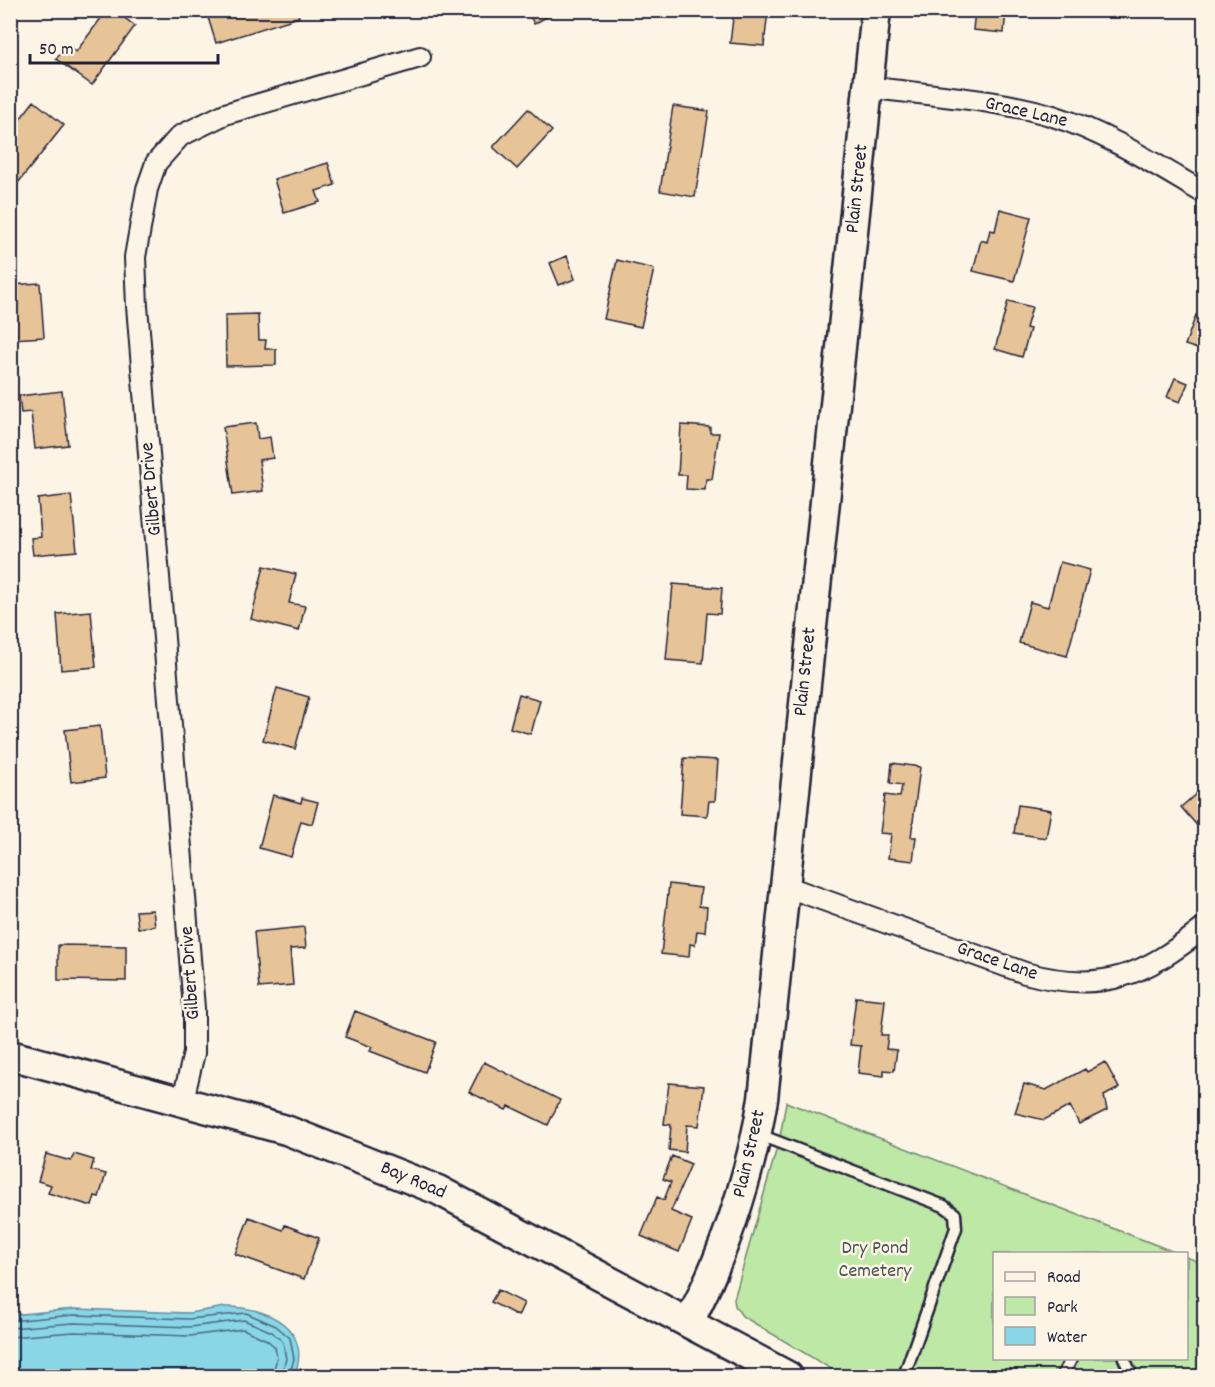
<svg xmlns="http://www.w3.org/2000/svg" width="1215" height="1387" font-family="Dekko,sans-serif">
  <style>
    .green { fill: #bde8a5; stroke: #708570; stroke-width: 1.5 }
    .water { fill: #88d6e6; stroke: #5f8ea2; stroke-width: 1.5 }
    .lines { fill: none; stroke-linecap: round; stroke-linejoin: round }
    .shore { stroke: #4b6a7f; stroke-width: 1.5 }
    .building { fill: #e7c398; stroke: #22223b; stroke-width: 1.5 }
    .lane-casing { stroke: #22223b; stroke-width: 15 }
    .street-casing { stroke: #22223b; stroke-width: 24 }
    .secondary-casing { stroke: #22223b; stroke-width: 33 }
    .lane { stroke: #fcf5e5; stroke-width: 10 }
    .street { stroke: #fcf5e5; stroke-width: 20 }
    .secondary { stroke: #fcf5e5; stroke-width: 28 }
    .labels { text-anchor: middle; dominant-baseline: central; stroke-width: 5; stroke-linejoin: round; paint-order: stroke }
    .street-label { font-size: 20px; fill: #22223b; stroke: #fcf5e5 }
    .park-label { font-size: 20px; fill: #495456; stroke: #fcf5e5 }
  </style>
  <rect width="100%" height="100%" fill="#fcf5e5"/>
  <filter id="ink" filterUnits="userSpaceOnUse"><feTurbulence type="fractalNoise" baseFrequency=".0167" numOctaves="2"/><feDisplacementMap in="SourceGraphic" scale="12" xChannelSelector="R" yChannelSelector="G"/><feConvolveMatrix kernelMatrix="1 2 1 2 8 2 1 2 1" color-interpolation-filters="sRGB"/></filter>
  <g filter="url(#ink)">
    <path class="green" d="M786,1102L1177,1253L994,1254V1358H1186L1187,1257L1204,1264V1376H843L742,1316L735,1306L734,1299L780,1137Z"/>
    <path class="water" d="M225,1307C267,1306 314,1329 294,1376H11V1315L74,1309L189,1313Z"/>
    <g class="lines">
      <path class="shore" d="M10,1321L74,1315L189,1319L246,1313L276,1326L290,1338L294,1359L289,1376
        M10,1328L74,1323L190,1327L244,1320L272,1332L283,1342L286,1359L281,1376
        M10,1337L74,1332L190,1336L243,1329L267,1340L275,1347L277,1358L272,1376"/>
    </g>
    <path class="building" d="M107,10H114L135,26L92,85L56,59L67,45L76,52Z
      M297,10L299,17L216,43L206,11Z
      M527,10H559L534,24Z
      M734,10H768L764,46L730,43Z
      M975,10H1006L1004,33L973,30Z
      M34,101L64,125L18,183L10,177V132Z
      M673,106L709,111L695,197L660,191Z
      M528,109L552,131L517,169L493,147Z
      M328,163L335,185L316,191L320,202L284,213L274,179Z
      M1000,209L1031,217L1014,281L973,271L981,240L987,242L990,230L995,231Z
      M567,256L575,279L559,285L550,263Z
      M617,260L654,269L641,327L604,319Z
      M40,283L44,337L12,339L10,285Z
      M1008,301L1032,307L1026,328L1030,329L1022,357L995,349Z
      M258,314L259,340H266L265,349H276V365L226,366L225,315Z
      M1196,315L1204,319V351L1185,345Z
      M1175,378L1188,383L1180,402L1167,397Z
      M62,391L68,445L35,449L31,412L21,413L19,396Z
      M256,423L258,439L270,437L273,458L259,460L263,491L233,495L223,427Z
      M681,425L710,427V433H719L712,479H706L705,490L686,489L687,475H678Z
      M71,495L77,551L33,555L31,538L41,537L38,499Z
      M1060,562L1090,570L1067,656L1019,643L1030,602L1048,607Z
      M264,566L296,574L289,603L305,606L299,631L251,619Z
      M673,584L722,588L720,614L707,613L703,663L666,660Z
      M91,611L96,667L61,670L57,614Z
      M277,688L309,697L295,749L263,740Z
      M519,694L540,700L531,734L510,728Z
      M100,726L105,778L71,782L65,730Z
      M684,758L718,760L715,801H709L707,816L680,814Z
      M892,763L920,767L911,837H916L913,861L888,858L891,834L880,833L885,795L900,797L902,785L890,783Z
      M1204,787V826L1200,829L1181,807Z
      M273,795L301,803L302,798L318,802L312,824L301,821L291,857L259,848Z
      M1018,805L1051,810L1046,838L1014,833Z
      M669,884L701,888L699,906L707,907L705,932L697,931L695,945L690,944L689,957L661,954Z
      M153,910L155,926L138,928L136,911Z
      M10,924L16,925L10,958Z
      M304,927L306,948L290,949L293,985L259,988L254,932Z
      M58,945L126,946V981L58,980Z
      M856,997L885,1000L881,1035H888L886,1049L897,1050L894,1071L884,1070V1076L858,1073L861,1046L850,1045Z
      M355,1011L436,1042L425,1072L370,1051L372,1047L345,1037Z
      M484,1062L560,1100L548,1125L509,1106L506,1110L469,1092Z
      M1105,1062L1119,1088L1104,1096L1107,1110L1079,1124L1070,1106L1044,1120L1015,1113L1024,1084L1046,1090L1085,1069L1087,1072Z
      M669,1083L704,1086L699,1126L687,1125L685,1152L669,1150L671,1125L664,1124Z
      M46,1154L71,1161L74,1154L94,1160L91,1170L106,1174L99,1197L95,1196L92,1206L48,1193L51,1185L38,1181Z
      M672,1156L691,1164L671,1211L692,1220L679,1252L641,1236L657,1197L664,1200L671,1182L663,1179Z
      M249,1217L283,1230L285,1225L319,1238L304,1279L235,1254Z
      M498,1290L524,1303L518,1316L491,1302Z"/>
    <g class="lines">
      <g class="lane-casing">
        <path id="lane" d="M757,1134L944,1206L955,1214L956,1228L904,1376
          M1124,1358L1132,1376
          M1062,1376L1072,1358"/>
      </g>
      <g class="street-casing">
        <path id="street" d="M868,87C925,95 999,99 1053,116C1107,133 1156,165 1204,193
          M785,886L1025,973C1103,994 1143,976 1204,928
          M182,1104L194,1053V1008L137,306L135,257L147,189L156,163L180,136L225,114L420,57"/>
      </g>
      <g class="secondary-casing">
        <path id="secondary" d="M10,1055L286,1130L438,1190L788,1376
          M689,1322C726,1250 750,1178 763,1099L876,10"/>
      </g>
      <use href="#lane" class="lane"/>
      <use href="#street" class="street"/>
      <use href="#secondary" class="secondary"/>
    </g>
  </g>
  <g class="labels">
    <g class="street-label">
      <text transform="translate(1026 113) rotate(13)">Grace Lane</text>
      <text transform="translate(858 189) rotate(-84)">Plain Street</text>
      <text transform="translate(152 489) rotate(-95)">Gilbert Drive</text>
      <text transform="translate(806 672) rotate(-84)">Plain Street</text>
      <text transform="translate(997 962) rotate(19)">Grace Lane</text>
      <text transform="translate(191 973) rotate(-94)">Gilbert Drive</text>
      <text transform="translate(750 1154) rotate(-77)">Plain Street</text>
      <text transform="translate(413 1181) rotate(23)">Bay Road</text>
    </g>
    <g class="park-label">
      <text x="875" y="1249">Dry Pond<tspan x="875" dy="23">Cemetery</tspan></text>
    </g>
  </g>
  <rect width="1215" height="1387" fill="none" stroke="#fcf5e5" stroke-width="36"/>
  <rect x="18" y="18" width="1179" height="1351" fill="none" stroke="#22223b" stroke-width="2" filter="url(#ink)"/>
  <rect x="993" y="1252" width="195" height="108" fill="#fcf5e5" stroke="#a5a1a1" stroke-width="1.5"/>
  <rect x="1005" y="1272" width="30" height="9" fill="#fcf5e5" stroke="#a5a1a1" stroke-width="1.5"/>
  <text x="1047" y="1282" font-size="18" fill="#22223b">Road</text>
  <rect x="1005" y="1297" width="30" height="18" fill="#bde8a5" stroke="#a5a1a1" stroke-width="1.5"/>
  <text x="1047" y="1312" font-size="18" fill="#22223b">Park</text>
  <rect x="1005" y="1327" width="30" height="18" fill="#88d6e6" stroke="#a5a1a1" stroke-width="1.5"/>
  <text x="1047" y="1342" font-size="18" fill="#22223b">Water</text>
  <path d="M30 54v9h188v-9" fill="none" stroke="#22223b" stroke-width="3"/>
  <text x="39" y="54" font-size="18" fill="#22223b" stroke="#fcf5e5" stroke-width="4.5" paint-order="stroke">50 m</text>
</svg>
